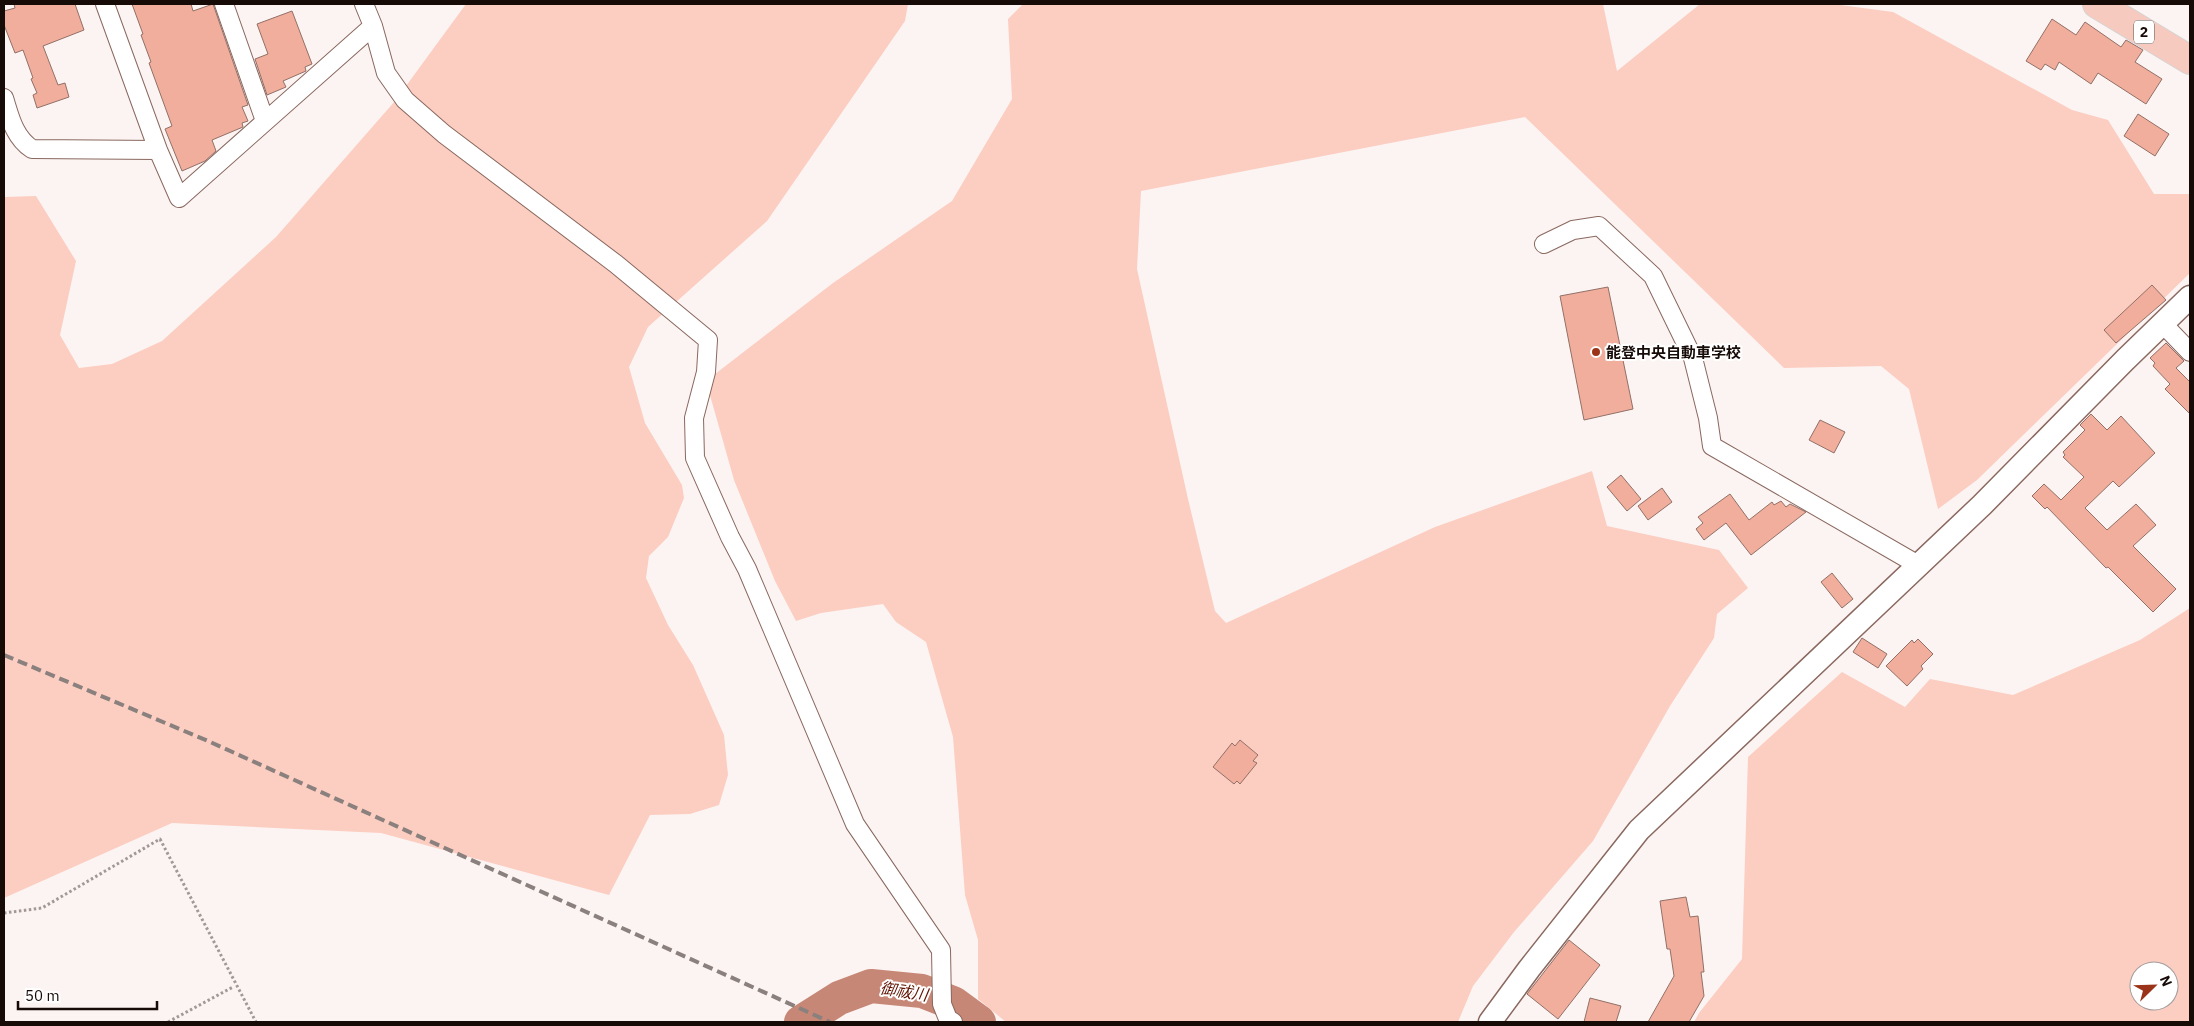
<svg xmlns="http://www.w3.org/2000/svg" width="2194" height="1026" font-family="'IBM Plex Sans','Noto Sans JP',sans-serif">
  <style>
    .green { fill: #fccdc1; fill-rule: evenodd }
    .lines { fill: none; stroke-linecap: round; stroke-linejoin: round }
    .river { stroke: #c78776; stroke-width: 34 }
    .building { fill: #f1ae9c; stroke: #927067 }
    .minor-casing { stroke: #89685f; stroke-width: 20 }
    .tertiary-casing { stroke: #89685f; stroke-width: 25 }
    .primary-casing { stroke: #d5d3d3; stroke-width: 30 }
    .path { stroke: #a29996; stroke-width: 3; stroke-dasharray: 2.5 2.5; stroke-linecap: butt }
    .minor { stroke: #fff; stroke-width: 18 }
    .tertiary { stroke: #fff; stroke-width: 22 }
    .primary { stroke: #f7cabf; stroke-width: 28 }
    .rail { stroke: #8a807e; stroke-width: 4; stroke-dasharray: 10 5; stroke-linecap: butt }
    .poi-dot { fill: #9b3318; stroke: #fff; stroke-width: 2 }
    .labels { text-anchor: middle; dominant-baseline: central; stroke-width: 4; stroke-linejoin: round; paint-order: stroke }
    .shield { fill: #fff; stroke: #5d5452; stroke-width: 1 }
    .shield-label { font-size: 14px; font-weight: bold; fill: #170b08 }
    .poi-label { font-size: 15px; font-weight: bold; fill: #170b08; stroke: #fff; text-anchor: start }
    .water-label { font-size: 16px; font-style: italic; fill: #5f1200; stroke: #fff }
  </style>
  <rect width="100%" height="100%" fill="#fcf4f2"/>
  <path class="green" d="M466,4H908L905,21L767,221L648,327L629,367L645,423L682,485L684,498L668,537L649,556L646,578L668,625L693,665L724,735L728,775L719,805L690,814L650,815L609,895L381,833L172,823L4,898V197L36,196L76,261L60,335L79,368L112,364L162,341L276,237L395,101Z
    M1023,4H1603L1617,71L1700,4H1833L1893,12L2072,110L2108,120L2154,194H2190V273L1977,480L1938,509L1909,389L1881,366L1784,368L1525,117L1141,191L1137,269L1188,499L1215,611L1226,623L1435,527L1592,471L1607,526L1719,550L1748,588L1717,614L1714,638L1670,706L1593,841L1514,932L1473,986L1458,1022H1006L978,999V940L965,895L953,737L926,642L896,622L883,604L821,613L796,621L775,581L734,480L706,381L833,283L952,201L1012,99L1008,19Z
    M2190,608V1022H1694L1699,1013L1742,959L1748,757L1842,672L1905,707L1930,679L2013,695L2140,640ZM2139,971H2169V1001H2139Z"/>
  <g class="lines">
    <path class="river" d="M801,1022L839,998L871,986L922,991L953,1003L979,1022"/>
  </g>
  <path class="building" d="M14,4H75L84,30L43,46L58,85L65,83L69,97L37,108L33,95L37,93L31,79L33,78L23,50L15,53L4,25V11L15,8Z
    M132,4H191L193,11L213,4L248,105L242,107L248,121L242,123L243,127L212,140L216,151L205,161L182,171L165,129L172,126L149,63L151,62L141,35L143,34Z
    M292,11L312,64L305,67L306,71L283,81L286,87L267,95L255,59L268,54L257,24Z
    M2052,19L2076,35L2085,22L2121,47L2126,40L2143,50L2135,62L2162,79L2146,104L2098,73L2091,84L2059,62L2055,70L2045,64L2041,70L2026,61Z
    M2138,114L2169,134L2155,156L2124,136Z
    M2152,285L2166,300L2116,343L2104,330Z
    M1608,287L1633,409L1584,420L1560,296Z
    M2166,343L2184,361L2176,368L2190,382V414L2165,389L2170,384L2153,366L2155,363L2150,358Z
    M2091,414L2107,430L2121,416L2155,453L2119,487L2113,481L2085,508L2107,530L2136,504L2156,525L2133,546L2176,589L2153,612L2108,567L2106,568L2047,507L2045,509L2032,496L2044,484L2061,500L2084,477L2063,457L2065,455L2063,452L2085,430L2080,425Z
    M1820,420L1845,432L1834,453L1809,440Z
    M1621,475L1641,499L1627,511L1607,487Z
    M1662,488L1672,502L1648,520L1638,506Z
    M1730,494L1749,520L1772,502L1774,505L1781,501L1786,507L1790,504L1806,512L1751,555L1726,523L1704,540L1696,529L1703,523L1698,517Z
    M1832,573L1853,599L1842,608L1821,582Z
    M1862,638L1887,654L1878,668L1853,652Z
    M1918,639L1933,654L1921,666L1923,669L1907,686L1886,666L1912,640L1914,643Z
    M1240,740L1258,755L1253,761L1257,763L1240,784L1237,781L1234,784L1213,767L1232,743L1235,746Z
    M1686,897L1690,917L1698,916L1704,972H1701L1704,996L1689,1022H1648L1674,976L1670,949H1667L1660,901Z
    M1569,940L1600,965L1558,1019L1527,994Z
    M1590,998L1621,1006L1616,1022H1584Z"/>
  <g class="lines">
    <g class="minor-casing">
      <path id="minor" d="M105,4L158,150L179,198L373,26
        M224,4L265,121
        M364,4L373,26L386,73L405,100L444,134L616,264L708,340L706,372L694,418L695,458L730,537L747,569L855,824L941,950L942,1004L948,1019L953,1022
        M4,98C10,117 14,137 32,149L158,150
        M1544,244L1573,230L1599,226L1653,276L1693,358L1708,418L1712,446L1920,566
        M2163,324L2190,352"/>
    </g>
    <g class="tertiary-casing">
      <path id="tertiary" d="M1490,1022L1529,969L1639,830L1982,505L2125,360L2190,297"/>
    </g>
    <g class="primary-casing">
      <path id="primary" d="M2097,4L2190,60"/>
    </g>
    <path class="path" d="M4,913L42,908L160,839L256,1022
      M168,1022L233,987"/>
    <use href="#minor" class="minor"/>
    <use href="#tertiary" class="tertiary"/>
    <use href="#primary" class="primary"/>
    <path class="rail" d="M4,655L208,741L830,1022"/>
  </g>
  <circle class="poi-dot" cx="1596" cy="352" r="5"/>
  <g class="labels">
    <rect class="shield" x="2134" y="20.5" width="20" height="23" rx="4"/>
    <g class="shield-label">
      <text x="2144" y="32">2</text>
    </g>
    <g class="poi-label">
      <text x="1606" y="352">能登中央自動車学校</text>
    </g>
    <g class="water-label">
      <text transform="translate(904 991) rotate(9)">御祓川</text>
    </g>
  </g>
  <rect width="2194" height="1026" fill="none" stroke="#170b08" stroke-width="10"/>
  <g transform="translate(2154 986) rotate(67)"><circle r="24" fill="#ffffff" stroke="#a29d9c"/>
  <path d="M0-4L9 19L0 12L-9 19Z" fill="#9b3318"/>
  <text y="-8" font-size="14" font-weight="bold" text-anchor="middle" fill="#170b08">N</text>
  </g>
  <path d="M18 1001v8h139v-8" fill="none" stroke="#170b08" stroke-width="2.5"/>
  <text x="25" y="1001" font-size="15" fill="#170b08" stroke="#ffffff" stroke-width="4" paint-order="stroke">50 m</text>
</svg>
